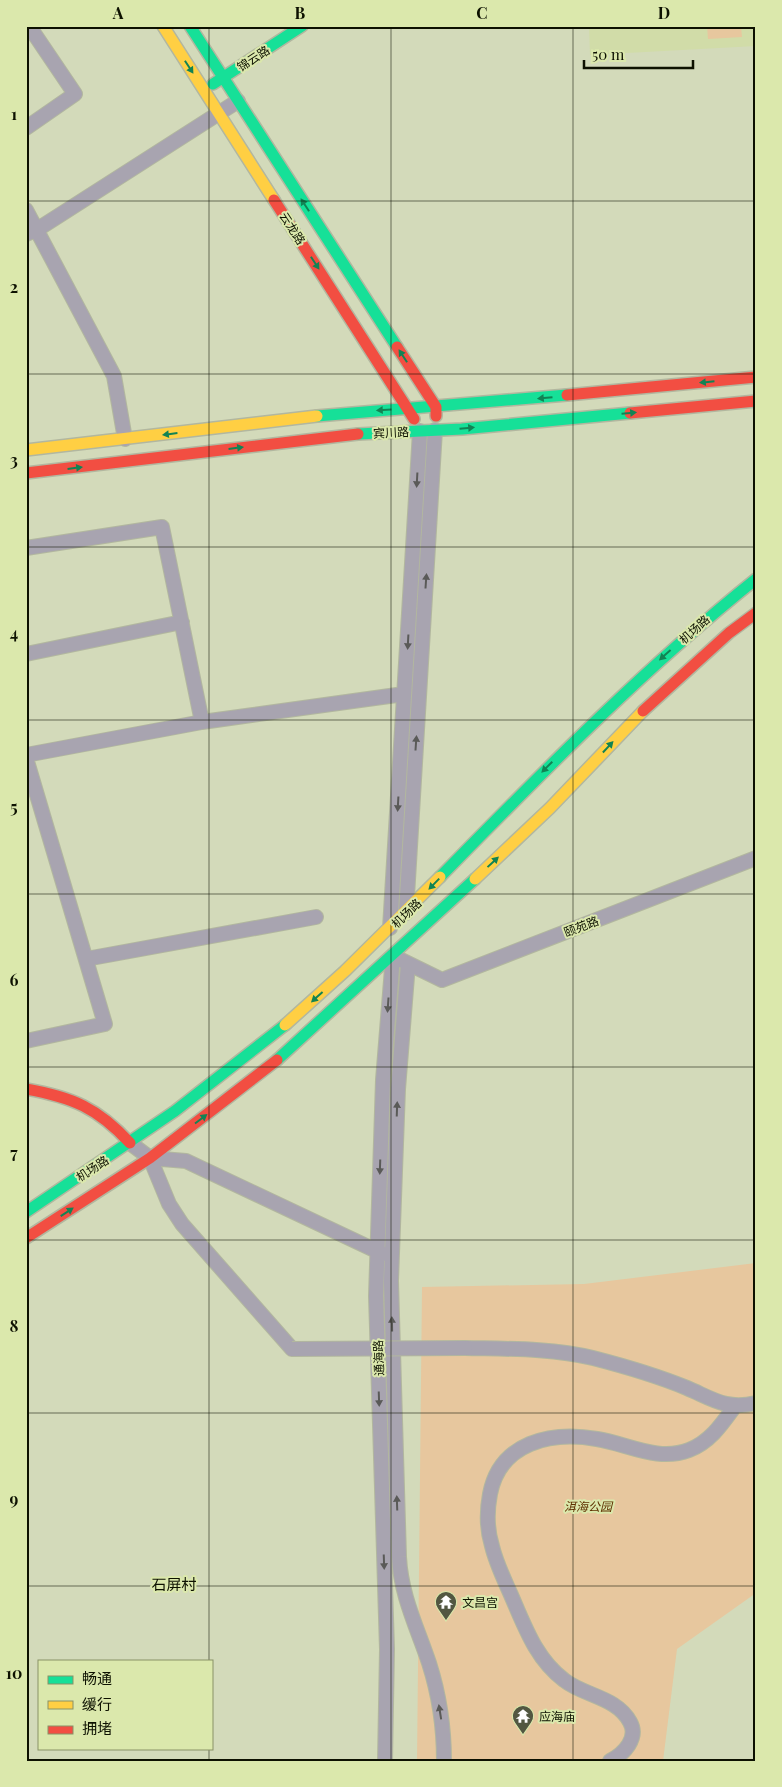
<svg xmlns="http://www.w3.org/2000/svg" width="782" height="1787" font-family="'Playfair Display','Noto Sans SC',serif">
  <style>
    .built { fill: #d1dca8 }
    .green { fill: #e7c79e }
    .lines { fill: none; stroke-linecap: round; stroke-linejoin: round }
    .street-casing { stroke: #b2b79f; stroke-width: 16 }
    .fast-casing { stroke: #b2b79f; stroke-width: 14 }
    .slow-casing { stroke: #b2b79f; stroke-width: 14 }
    .jam-casing { stroke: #b2b79f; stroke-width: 14 }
    .street { stroke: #a8a4b0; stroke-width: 14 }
    .fast { stroke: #16e098; stroke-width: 11 }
    .slow { stroke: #ffcf43; stroke-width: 11 }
    .jam { stroke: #f24e42; stroke-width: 11 }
    .street-bridge-casing { stroke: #b2b79f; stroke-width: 16; stroke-linecap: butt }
    .street-bridge { stroke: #a8a4b0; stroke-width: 14 }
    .oneway { fill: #128354 }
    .oneway2 { fill: #5a5a58 }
    .grid { fill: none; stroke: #0d1100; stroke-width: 1; stroke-opacity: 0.55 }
    .labels { text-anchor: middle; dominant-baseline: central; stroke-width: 4; stroke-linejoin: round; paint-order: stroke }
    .street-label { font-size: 12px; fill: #0d1100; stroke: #dbe8ac }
    .park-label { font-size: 12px; font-style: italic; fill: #5f3000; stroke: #dbe8ac }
    .poi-label { font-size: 12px; fill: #0d1100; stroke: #dbe8ac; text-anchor: start }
    .quarter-label { font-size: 15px; fill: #0d1100; stroke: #dbe8ac }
    .neatline { fill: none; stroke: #0d1100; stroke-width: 2 }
    .grid-label { font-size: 16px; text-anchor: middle; font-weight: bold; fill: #0d1100 }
  </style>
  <rect width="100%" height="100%" fill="#d3daba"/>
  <path class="built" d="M589,26H756V46L590,55Z"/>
  <path class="green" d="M707,26H741L742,37L708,39Z
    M756,1263V1593L677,1649L663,1761H417L422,1287L584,1284Z"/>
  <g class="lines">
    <g class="street-casing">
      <path id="street" d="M26,128L75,94L29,26
        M26,210L114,376L125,439
        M26,234L38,229L238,101
        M26,548L162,527L202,722
        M26,654L182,622
        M26,755L202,722L404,694
        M26,758L105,1024L26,1041
        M406,913L435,430
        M390,928L420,431
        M86,959L316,917
        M408,964L398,1089L391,1281L399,1557C401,1596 417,1627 429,1663C439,1694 444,1728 444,1761
        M130,1143L150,1158L169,1204L182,1224L292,1349
        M150,1158L186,1161L383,1254
        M465,1348C508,1349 551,1348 593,1358C624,1366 658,1376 687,1388C713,1399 726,1410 756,1403
        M385,1761L387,1649L376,1296L383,1080L393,956L442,980L756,858
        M610,1761C624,1754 639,1738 630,1722C617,1697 584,1696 564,1680C536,1659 525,1627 511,1595C504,1579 496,1563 492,1546C487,1530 487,1510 490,1494C500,1442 551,1431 597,1439C628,1444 658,1462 689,1450C710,1442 722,1424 735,1406"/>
    </g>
    <g class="fast-casing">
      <path id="fast" d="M190,26L397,347
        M213,84L302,26
        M317,416L567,395
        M358,434L462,429L630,413
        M440,877C543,772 641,671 756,579
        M277,1060L475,879
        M26,1212L175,1111L285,1025"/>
    </g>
    <g class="slow-casing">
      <path id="slow" d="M163,26L274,200
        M26,450L317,416
        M475,879L550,808L643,711
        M285,1025L345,971L440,877"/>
    </g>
    <g class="jam-casing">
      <path id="jam" d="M274,200L414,419
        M397,347L436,407V416
        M567,395L756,377
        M630,413L756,401
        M26,473L358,434
        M643,711L729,633L756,613
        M26,1089C72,1097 98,1108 130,1143
        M26,1238L150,1158L277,1060"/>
    </g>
    <use href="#street" class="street"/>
    <use href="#fast" class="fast"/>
    <use href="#slow" class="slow"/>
    <use href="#jam" class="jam"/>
    <g class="street-bridge-casing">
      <path id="street-bridge" d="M292,1349L465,1348"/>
    </g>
    <use href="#street-bridge" class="street-bridge"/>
  </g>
  <defs><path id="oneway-solid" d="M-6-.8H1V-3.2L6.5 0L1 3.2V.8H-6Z" transform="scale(1.25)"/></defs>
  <g class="oneway">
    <use href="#oneway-solid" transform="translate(189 67) rotate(57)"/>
    <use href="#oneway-solid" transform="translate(305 205) rotate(-123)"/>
    <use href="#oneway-solid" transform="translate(315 263) rotate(57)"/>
    <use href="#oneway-solid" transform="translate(403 356) rotate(-123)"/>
    <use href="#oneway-solid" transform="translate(707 382) rotate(174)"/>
    <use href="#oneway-solid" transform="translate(545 398) rotate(175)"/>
    <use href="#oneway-solid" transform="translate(384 410) rotate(177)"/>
    <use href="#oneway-solid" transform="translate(629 413) rotate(-5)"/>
    <use href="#oneway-solid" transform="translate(467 428) rotate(-5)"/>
    <use href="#oneway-solid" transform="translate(170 434) rotate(173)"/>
    <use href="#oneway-solid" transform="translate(236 448) rotate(-7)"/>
    <use href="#oneway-solid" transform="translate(75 468) rotate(-7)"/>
    <use href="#oneway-solid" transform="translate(665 655) rotate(138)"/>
    <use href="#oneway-solid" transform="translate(608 747) rotate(-47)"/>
    <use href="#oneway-solid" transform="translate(547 767) rotate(135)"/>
    <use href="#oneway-solid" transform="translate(493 862) rotate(-43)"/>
    <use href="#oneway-solid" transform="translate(434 884) rotate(134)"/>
    <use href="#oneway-solid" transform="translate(317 997) rotate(138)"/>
    <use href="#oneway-solid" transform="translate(201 1119) rotate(-37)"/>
    <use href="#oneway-solid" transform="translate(67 1212) rotate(-33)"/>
  </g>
  <g class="oneway2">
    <use href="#oneway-solid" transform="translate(417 480) rotate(93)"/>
    <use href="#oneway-solid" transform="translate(426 581) rotate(-86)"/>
    <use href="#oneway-solid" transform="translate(408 642) rotate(93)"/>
    <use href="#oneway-solid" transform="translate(416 743) rotate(-86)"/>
    <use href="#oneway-solid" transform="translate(398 804) rotate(93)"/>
    <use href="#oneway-solid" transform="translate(388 1005) rotate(94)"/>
    <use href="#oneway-solid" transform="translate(397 1109) rotate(-88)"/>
    <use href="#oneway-solid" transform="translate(380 1167) rotate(92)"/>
    <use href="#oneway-solid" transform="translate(392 1324) rotate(-91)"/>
    <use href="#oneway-solid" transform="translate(379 1399) rotate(88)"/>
    <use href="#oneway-solid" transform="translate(397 1503) rotate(-92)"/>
    <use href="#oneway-solid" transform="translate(384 1562) rotate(88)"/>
    <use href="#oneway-solid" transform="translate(440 1712) rotate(-99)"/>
  </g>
  <path class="grid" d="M209,26V1661M391,26V1761M573,26V1761M26,201H756M26,374H756M26,547H756M26,720H756M26,894H756M26,1067H756M26,1240H756M26,1413H756M26,1586H756M209,1748V1761"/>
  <defs>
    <g id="temple-pin" transform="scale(1.125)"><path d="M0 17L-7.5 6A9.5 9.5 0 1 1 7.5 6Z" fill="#525741" stroke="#dbe8ac"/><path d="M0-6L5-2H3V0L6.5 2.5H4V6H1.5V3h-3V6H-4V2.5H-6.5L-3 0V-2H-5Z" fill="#fff"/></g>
  </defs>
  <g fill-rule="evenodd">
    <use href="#temple-pin" x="446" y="1602"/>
    <use href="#temple-pin" x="523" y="1716"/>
  </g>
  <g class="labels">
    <g class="street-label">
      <text transform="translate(253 58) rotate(-33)">锦云路</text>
      <text transform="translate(293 228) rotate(57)">云龙路</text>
      <text transform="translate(391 432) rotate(-3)">宾川路</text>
      <text transform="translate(694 629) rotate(-42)">机场路</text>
      <text transform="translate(406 913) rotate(-44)">机场路</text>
      <text transform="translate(581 926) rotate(-21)">颐苑路</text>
      <text transform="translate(92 1168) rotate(-33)">机场路</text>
      <text transform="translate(378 1358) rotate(-92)">通海路</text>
    </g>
    <g class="park-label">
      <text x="588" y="1506">洱海公园</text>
    </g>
    <g class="poi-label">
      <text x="462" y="1602">文昌宫</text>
      <text x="539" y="1716">应海庙</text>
    </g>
    <g class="quarter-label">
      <text x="174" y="1584">石屏村</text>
    </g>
  </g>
  <rect width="782" height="1787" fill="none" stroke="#dbe8ac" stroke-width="55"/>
  <rect x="38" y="1660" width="175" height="90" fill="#dbe8ac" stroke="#899267"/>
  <rect x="48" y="1676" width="25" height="8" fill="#16e098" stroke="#899267"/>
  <text x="82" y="1684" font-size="15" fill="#0d1100">畅通</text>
  <rect x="48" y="1701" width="25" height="8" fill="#ffcf43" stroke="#899267"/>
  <text x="82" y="1710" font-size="15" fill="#0d1100">缓行</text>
  <rect x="48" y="1726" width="25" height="8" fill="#f24e42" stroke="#899267"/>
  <text x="82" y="1734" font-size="15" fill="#0d1100">拥堵</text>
  <path d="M584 60v8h109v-8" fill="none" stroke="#0d1100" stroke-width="2.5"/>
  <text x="592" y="60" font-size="15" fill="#0d1100" stroke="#dbe8ac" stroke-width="4" paint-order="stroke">50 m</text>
  <rect x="28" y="28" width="726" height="1732" class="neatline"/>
  <g class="grid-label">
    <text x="118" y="19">A</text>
    <text x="300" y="19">B</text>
    <text x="482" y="19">C</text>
    <text x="664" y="19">D</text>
    <text x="14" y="120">1</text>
    <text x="14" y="293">2</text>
    <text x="14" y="466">3</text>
    <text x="14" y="639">4</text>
    <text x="14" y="813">5</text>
    <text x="14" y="986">6</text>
    <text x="14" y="1159">7</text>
    <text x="14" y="1332">8</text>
    <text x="14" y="1505">9</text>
    <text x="14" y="1679">10</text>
  </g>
</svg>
